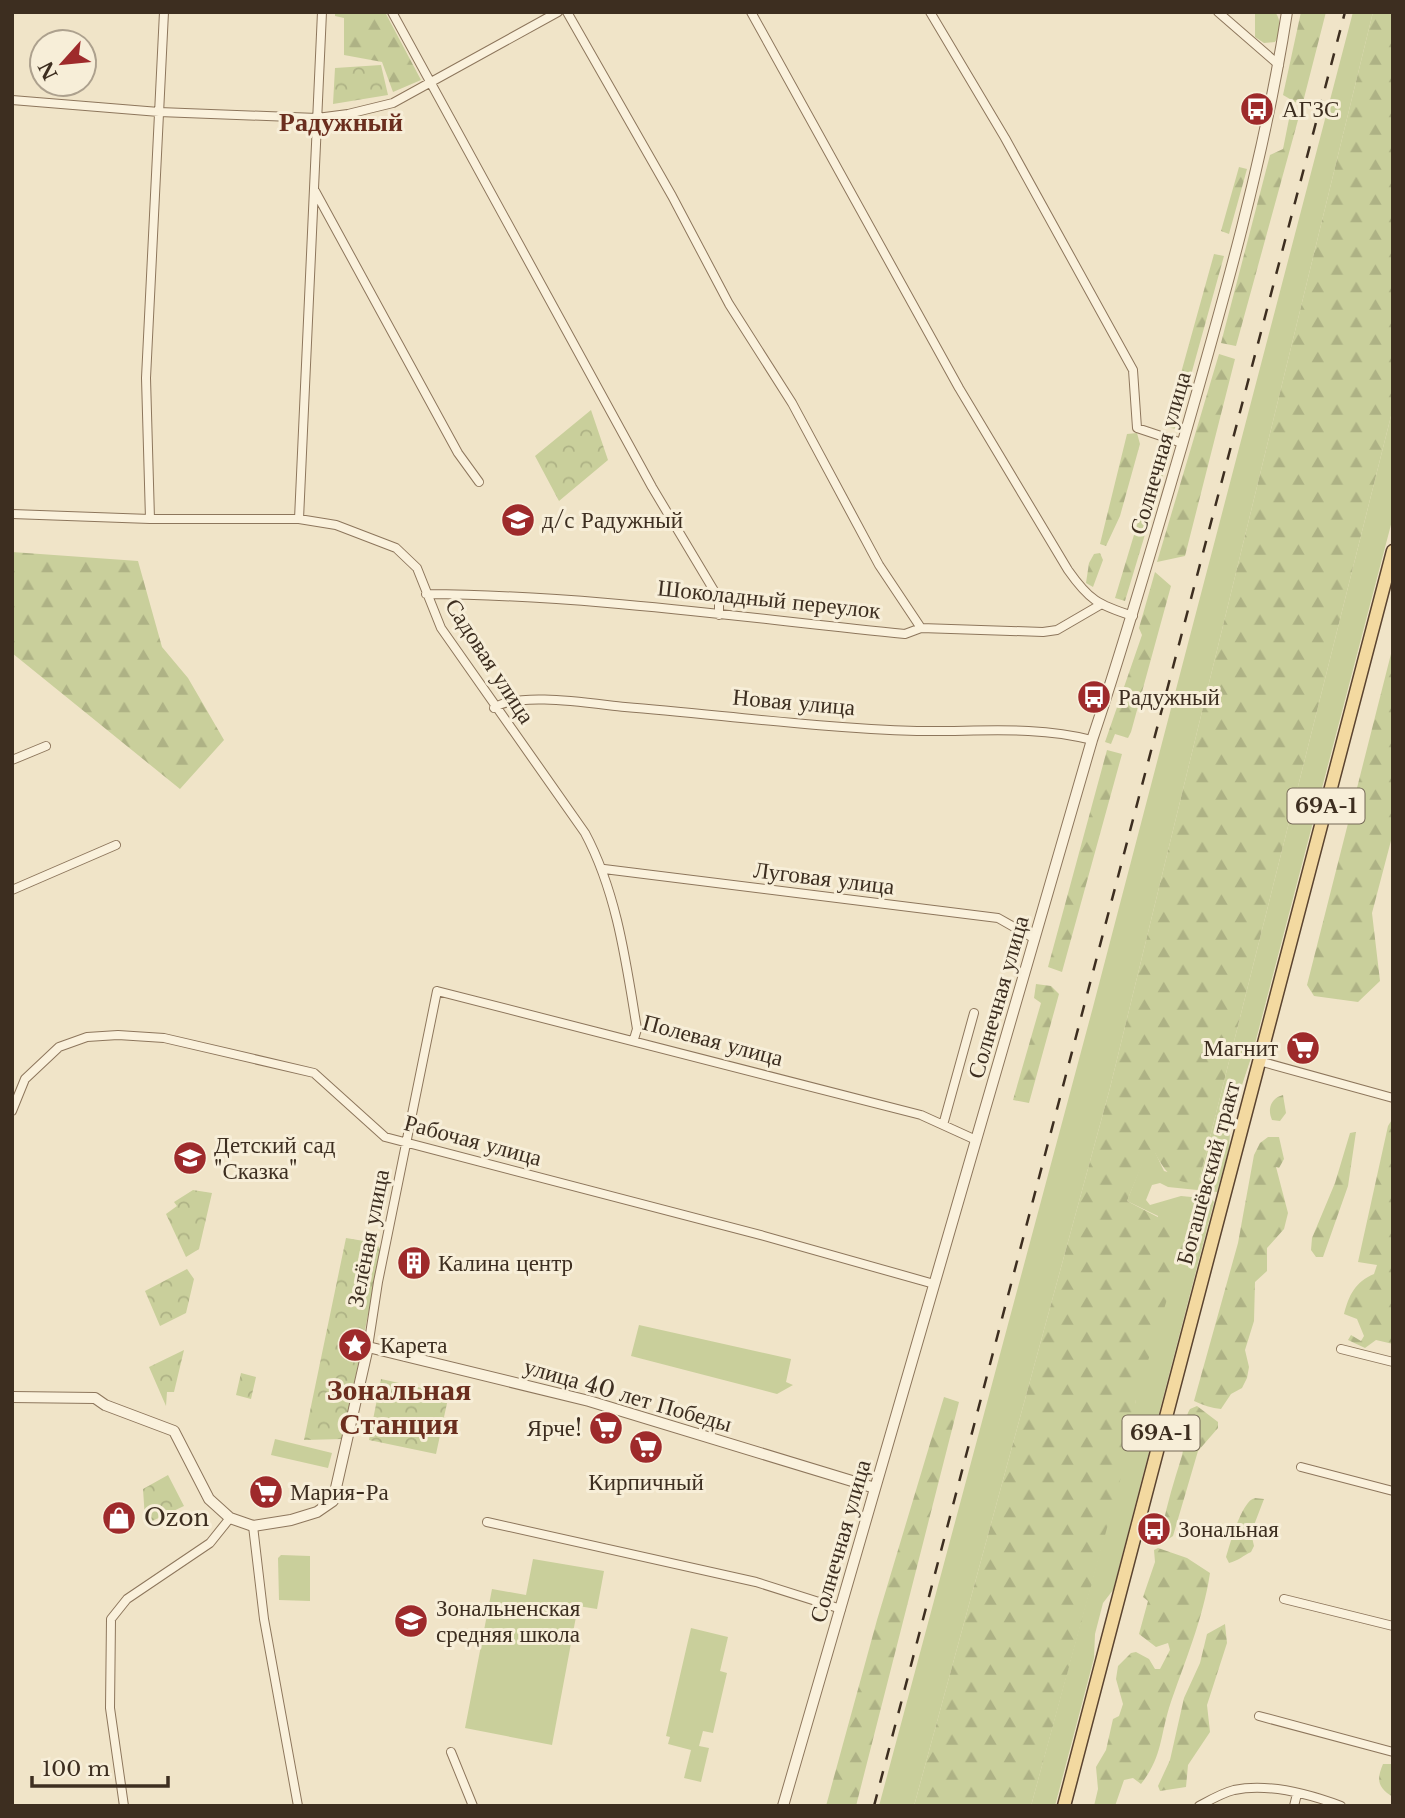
<svg xmlns="http://www.w3.org/2000/svg" width="1405" height="1818" font-family="'Libre Baskerville',serif">
  <style>
    .grass { fill: #c9cf9b }
    .forest { fill: url(#forest-firs) }
    .park { fill: url(#park-crowns) }
    .lines { fill: none; stroke-linecap: round; stroke-linejoin: round }
    .minor-casing { stroke: #8d765c; stroke-width: 10 }
    .tertiary-casing { stroke: #8d765c; stroke-width: 12 }
    .primary-casing { stroke: #5b4430; stroke-width: 15 }
    .minor { stroke: #faf1dc; stroke-width: 8 }
    .tertiary { stroke: #faf1dc; stroke-width: 10 }
    .primary { stroke: #f3d9a0; stroke-width: 12 }
    .rail { stroke: #3d2e20; stroke-width: 2.5; stroke-dasharray: 12 12; stroke-linecap: butt }
    .labels { text-anchor: middle; dominant-baseline: central; stroke-width: 6; stroke-linejoin: round; paint-order: stroke }
    .shield { fill: #f7eed8; stroke: #756857; stroke-width: 2 }
    .shield-label { font-size: 21px; font-weight: bold; fill: #3d2e20 }
    .poi-label { font-size: 23px; fill: #3d2e20; stroke: #f7eed8; text-anchor: start }
    .street-label { font-size: 23px; fill: #3d2e20; stroke: #f7eed8 }
    .quarter-label { font-size: 26px; font-weight: bold; fill: #6b2e1e; stroke: #f7eed8 }
    .district-label { font-size: 30px; font-weight: bold; fill: #6b2e1e; stroke: #f7eed8 }
  </style>
  <defs>
    <pattern id="forest-firs" width="22" height="20" patternUnits="userSpaceOnUse" patternTransform="scale(1.75)"><rect width="22" height="20" fill="#c9cf9b"/><path d="M5 1l3.5 6h-7zM16 11l3.5 6h-7z" fill="#aeb285"/></pattern>
    <pattern id="park-crowns" width="20" height="18" patternUnits="userSpaceOnUse" patternTransform="scale(1.75)"><rect width="20" height="18" fill="#c9cf9b"/><path d="M2 6a3 3 0 1 1 6 0M12 15a3 3 0 1 1 6 0" fill="none" stroke="#aeb285"/></pattern>
  </defs>
  <rect width="100%" height="100%" fill="#f0e4c8"/>
  <path class="grass" d="M1255,12H1275C1282,21 1281,33 1275,42L1264,43L1255,37Z
    M1353,12H1373L1110,1088L914,1806H879L1093,1007Z
    M1393,408V517L1252,1055L1231,1118L1229,1148L1217,1192L1168,1187L1160,1183L1152,1185L1146,1200L1150,1205L1181,1196L1212,1199L1214,1202L1113,1590L1103,1603L1095,1634L1094,1658L1055,1806H1031L1135,1422V1404L1158,1216L1127,1201L1146,1153L1155,1152L1164,1171L1199,1181Z
    M639,1325L791,1359L786,1382L793,1385L777,1394L631,1356Z
    M275,1439L332,1453L328,1468L271,1455Z
    M281,1555L310,1556V1601L279,1600L278,1558Z
    M533,1559L604,1571L597,1609L578,1606L552,1745L465,1728L492,1589L526,1595Z
    M691,1628L728,1637L720,1671L727,1673L713,1733L703,1731L699,1746L709,1748L701,1782L684,1778L691,1750L668,1744L670,1737L666,1736Z"/>
  <path class="forest" d="M335,12H385L421,80L393,92L382,62L344,55V18L335,16Z
    M1301,12H1326L1302,106L1283,95Z
    M1373,12H1393V408L1199,1181C1176,1188 1164,1170 1155,1153H1147L1127,1201L1175,1226L1185,1241L1135,1403L1136,1422L1031,1806H914L1110,1088Z
    M1289,119L1298,120L1236,346L1221,343L1270,155L1283,149Z
    M1239,167L1247,169L1229,234L1221,231Z
    M1214,254L1224,256L1176,429L1166,427Z
    M1219,354L1235,359L1185,556L1157,562Z
    M1137,433L1140,444L1120,516L1106,546L1100,544L1127,434Z
    M1161,445L1171,448L1125,601L1115,598Z
    M12,552L138,561L162,647L188,678L224,740L180,789L12,653Z
    M1100,553L1103,560L1093,587L1086,583L1089,563L1094,554Z
    M1155,572L1171,586L1131,732L1128,738L1115,734L1111,744L1105,742L1142,635L1139,628Z
    M1393,646V833L1372,913L1380,981L1358,1002L1314,996L1307,985Z
    M1107,750L1122,754L1062,972L1048,967Z
    M1036,984L1051,986L1059,994L1029,1103L1013,1100L1041,1003L1034,998Z
    M1283,1095L1286,1113L1280,1121L1272,1120C1267,1109 1271,1098 1283,1095Z
    M1393,1118V1344L1376,1340L1365,1348L1348,1340L1351,1335L1361,1341L1364,1336L1357,1319L1344,1314C1349,1295 1355,1282 1374,1274L1377,1265L1358,1262L1388,1126Z
    M1356,1132L1348,1186L1323,1257H1316L1311,1250L1312,1238L1335,1183L1350,1133Z
    M1268,1137H1279L1284,1159L1279,1168L1276,1167L1288,1213L1284,1229L1267,1248V1271L1255,1282L1254,1321L1245,1350L1249,1367L1247,1378L1242,1388L1231,1394L1221,1409C1212,1408 1202,1405 1194,1401L1238,1243L1254,1155L1260,1143Z
    M944,1397L959,1402L856,1806H826L877,1620Z
    M1197,1406L1218,1422V1428L1198,1451L1173,1536L1167,1540L1161,1534C1166,1508 1173,1484 1181,1459C1187,1442 1181,1424 1190,1409Z
    M1255,1498L1264,1499L1251,1533L1254,1546L1251,1552C1244,1555 1238,1561 1229,1563L1226,1557C1230,1544 1242,1500 1255,1498Z
    M1158,1548L1187,1558L1210,1573C1203,1620 1184,1663 1169,1708C1160,1738 1162,1757 1141,1784L1133,1778L1124,1780L1115,1806H1094L1098,1789L1096,1767L1106,1750L1113,1719L1119,1716L1123,1704L1116,1679L1118,1666L1131,1653L1136,1652L1149,1659L1155,1669H1160L1170,1650L1168,1643L1156,1647L1139,1634L1148,1601L1143,1597L1155,1562L1154,1550Z
    M1225,1624L1227,1643L1207,1705L1210,1732L1188,1765L1186,1787L1160,1791L1158,1786L1170,1760L1184,1698L1200,1663L1207,1634Z
    M1383,1764H1393V1797C1378,1788 1376,1780 1383,1764Z"/>
  <path class="park" d="M381,65L388,95L333,104L335,68Z
    M591,410L608,460L559,501L535,456Z
    M193,1190L212,1193L199,1249L186,1257L166,1214L177,1206L174,1202Z
    M346,1238L376,1243L381,1250L343,1439L304,1440Z
    M187,1269L194,1279L186,1313L160,1326L145,1291Z
    M184,1350L174,1392H167L166,1406L149,1367Z
    M241,1373L256,1377L251,1399L236,1395Z
    M381,1379L449,1394L436,1454L369,1440Z
    M168,1475L184,1506L150,1522L145,1519L143,1489Z"/>
  <g class="lines">
    <g class="minor-casing">
      <path id="minor" d="M392,12L652,487L719,599V615
        M567,12L672,196L729,304L792,403L879,565L921,628
        M751,12L959,388L1068,570C1089,600 1098,605 1133,616
        M930,12L1005,138L1133,370L1137,428L1182,443
        M1218,12L1279,65
        M12,100L159,112L317,118L348,114L393,103L558,12
        M315,191L458,453L479,482
        M12,514L150,519H299L336,525L396,548L417,568L441,628L585,833C617,893 626,962 637,1029L634,1039
        M150,519L146,378L164,12
        M299,519L322,12
        M426,594C587,595 745,618 905,634L921,628L1043,632L1057,630L1100,605
        M494,708C518,691 594,704 625,707C722,715 820,728 917,731C977,732 1034,725 1092,740
        M12,760L46,746
        M604,869L998,918L1035,939
        M12,890L116,845
        M1259,1061L1393,1098
        M12,1111L25,1079L59,1047L87,1037L118,1035L164,1038L314,1073L385,1137L764,1236L934,1284
        M943,1125L974,1013
        M368,1347L378,1282L437,991L921,1115L976,1140
        M1341,1349L1393,1362
        M1301,1467L1393,1491
        M487,1522L756,1582L841,1609
        M253,1526L264,1619L298,1806
        M1284,1599L1393,1626
        M1259,1716L1393,1752
        M451,1752L473,1806
        M124,1806L110,1708L111,1619L127,1599L210,1543L230,1518
        M1199,1806C1210,1800 1222,1793 1234,1790C1268,1783 1309,1794 1341,1806
        M1294,1806L1297,1794"/>
    </g>
    <g class="tertiary-casing">
      <path id="tertiary" d="M12,1397L95,1398L105,1405L174,1431L209,1499L230,1518L253,1526L291,1520L317,1512L333,1501L368,1347L589,1401L875,1488
        M783,1806L1092,740C1125,642 1153,544 1182,445C1223,302 1264,160 1287,12"/>
    </g>
    <g class="primary-casing">
      <path id="primary" d="M1064,1806L1393,551"/>
    </g>
    <use href="#minor" class="minor"/>
    <use href="#tertiary" class="tertiary"/>
    <use href="#primary" class="primary"/>
    <path class="rail" d="M874,1806L1345,12"/>
  </g>
  <defs>
    <g id="bus-disc" transform="scale(1.75)"><circle r="9.5" fill="#9e2a2b" stroke="#f7eed8"/><path d="M-5-6H5V4H4V6H2V4H-2V6H-4V4H-5ZM-3.5-4V0h7V-4ZM-3.5 1.2v1.5H-2V1.2ZM2 1.2v1.5H3.5V1.2Z" fill="#fff"/></g>
    <g id="school-disc" transform="scale(1.75)"><circle r="9.5" fill="#9e2a2b" stroke="#f7eed8"/><path d="M0-5L7-2L0 1L-7-2ZM-4 1L0 2.5L4 1V4Q0 6-4 4Z" fill="#fff"/></g>
    <g id="supermarket-disc" transform="scale(1.75)"><circle r="9.5" fill="#9e2a2b" stroke="#f7eed8"/><path d="M-6-5.5h2.5l.6 2H6L4.5 2H-2.5L-4.4-4H-6ZM-1.5 3.2a1.3 1.3 0 1 0 .1 0ZM3 3.2a1.3 1.3 0 1 0 .1 0Z" fill="#fff"/></g>
    <g id="building-disc" transform="scale(1.75)"><circle r="9.5" fill="#9e2a2b" stroke="#f7eed8"/><path d="M-4-6H4V6H1V3H-1V6H-4ZM-2.5-4.3h1.7v1.8h-1.7ZM.8-4.3h1.7v1.8H.8ZM-2.5-1h1.7V.8h-1.7ZM.8-1h1.7V.8H.8Z" fill="#fff"/></g>
    <g id="sight-disc" transform="scale(1.75)"><circle r="9.5" fill="#9e2a2b" stroke="#f7eed8"/><path d="M0-6L1.8-2.2L6-1.7L2.9 1.2L3.7 5.4L0 3.3L-3.7 5.4L-2.9 1.2L-6-1.7L-1.8-2.2Z" fill="#fff"/></g>
    <g id="shop-disc" transform="scale(1.75)"><circle r="9.5" fill="#9e2a2b" stroke="#f7eed8"/><path d="M-5-2.5h2.3a2.7 3.5 0 0 1 5.4 0H5L5.5 6h-11ZM-1.5-2.5h3a1.5 2.3 0 0 0-3 0Z" fill="#fff"/></g>
  </defs>
  <g fill-rule="evenodd">
    <use href="#bus-disc" x="1257" y="109"/>
    <use href="#school-disc" x="518" y="520"/>
    <use href="#bus-disc" x="1094" y="697"/>
    <use href="#supermarket-disc" x="1303" y="1048"/>
    <use href="#school-disc" x="190" y="1158"/>
    <use href="#building-disc" x="414" y="1263"/>
    <use href="#sight-disc" x="355" y="1345"/>
    <use href="#supermarket-disc" x="606" y="1428"/>
    <use href="#supermarket-disc" x="646" y="1447"/>
    <use href="#supermarket-disc" x="266" y="1492"/>
    <use href="#shop-disc" x="119" y="1518"/>
    <use href="#bus-disc" x="1154" y="1529"/>
    <use href="#school-disc" x="411" y="1621"/>
  </g>
  <g class="labels">
    <g class="shield">
      <rect x="1287.5" y="788.5" width="77" height="35" rx="5"/>
      <rect x="1122.5" y="1415.5" width="77" height="35" rx="5"/>
    </g>
    <g class="shield-label">
      <text x="1326" y="806">69А-1</text>
      <text x="1161" y="1433">69А-1</text>
    </g>
    <g class="poi-label">
      <text x="1282" y="109">АГЗС</text>
      <text x="542" y="520">д/с Радужный</text>
      <text x="1118" y="697">Радужный</text>
      <text x="1278" y="1048" text-anchor="end">Магнит</text>
      <text x="214" y="1145">Детский сад<tspan x="214" dy="26">"Сказка"</tspan></text>
      <text x="438" y="1263">Калина центр</text>
      <text x="380" y="1345">Карета</text>
      <text x="582" y="1428" text-anchor="end">Ярче!</text>
      <text x="646" y="1482" text-anchor="middle">Кирпичный</text>
      <text x="290" y="1492">Мария-Ра</text>
      <text x="144" y="1518">Ozon</text>
      <text x="1178" y="1529">Зональная</text>
      <text x="436" y="1608">Зональненская<tspan x="436" dy="26">средняя школа</tspan></text>
    </g>
    <g class="street-label">
      <text transform="translate(1160 453) rotate(-74)">Солнечная улица</text>
      <text transform="translate(769 599) rotate(6)">Шоколадный переулок</text>
      <text transform="translate(490 661) rotate(57)">Садовая улица</text>
      <text transform="translate(794 702) rotate(5)">Новая улица</text>
      <text transform="translate(824 878) rotate(7)">Луговая улица</text>
      <text transform="translate(998 997) rotate(-74)">Солнечная улица</text>
      <text transform="translate(713 1040) rotate(15)">Полевая улица</text>
      <text transform="translate(473 1140) rotate(15)">Рабочая улица</text>
      <text transform="translate(1208 1173) rotate(-75)">Богашёвский тракт</text>
      <text transform="translate(368 1238) rotate(-79)">Зелёная улица</text>
      <text transform="translate(628 1395) rotate(16)">улица 40 лет Победы</text>
      <text transform="translate(840 1541) rotate(-74)">Солнечная улица</text>
    </g>
    <g class="quarter-label">
      <text x="341" y="122">Радужный</text>
    </g>
    <g class="district-label">
      <text x="399" y="1389">Зональная<tspan x="399" dy="34">Станция</tspan></text>
    </g>
  </g>
  <rect width="1405" height="1818" fill="none" stroke="#3d2e20" stroke-width="28"/>
  <g transform="translate(63 63) rotate(243)"><circle r="33" fill="#f7eed8" stroke="#ada18e" stroke-width="2"/>
  <path d="M0-5L12 26L0 18L-12 26Z" fill="#9e2a2b"/>
  <text y="-10" font-size="19" font-weight="bold" text-anchor="middle" fill="#3d2e20">N</text>
  </g>
  <path d="M32 1776v10h136v-10" fill="none" stroke="#3d2e20" stroke-width="3.5"/>
  <text x="42" y="1776" font-size="21" fill="#3d2e20" stroke="#f7eed8" stroke-width="5" paint-order="stroke">100 m</text>
</svg>
